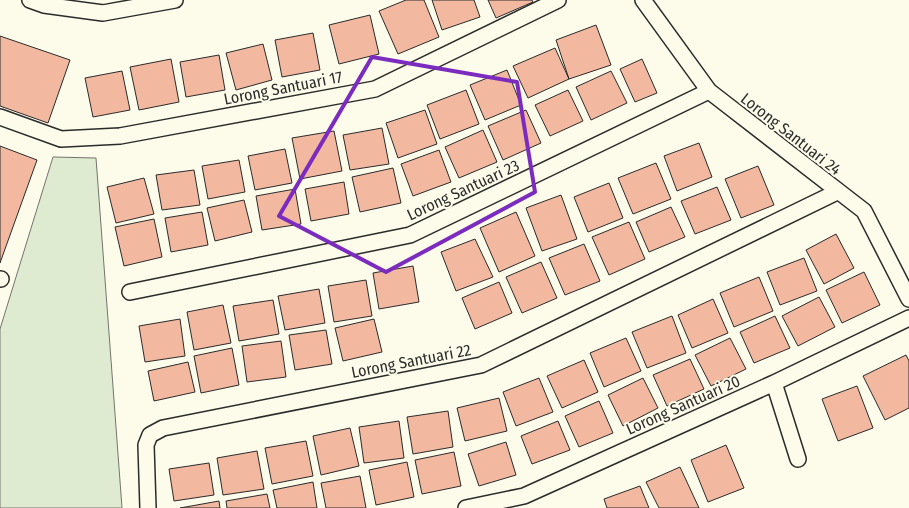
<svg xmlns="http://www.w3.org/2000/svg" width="909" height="508" font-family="'Fira Sans Condensed',sans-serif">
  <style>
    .green { fill: #deebd1; stroke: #74746e }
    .building { fill: #f2b8a0; stroke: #2b2b2b }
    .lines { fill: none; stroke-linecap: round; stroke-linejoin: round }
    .minor-casing { stroke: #2b2b2b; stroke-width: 18 }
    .minor { stroke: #fdfbea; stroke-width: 15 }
    .marked { fill: none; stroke: #7b2cbf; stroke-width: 4; stroke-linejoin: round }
    .labels { text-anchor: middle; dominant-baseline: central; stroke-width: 4; stroke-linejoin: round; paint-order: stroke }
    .street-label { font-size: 16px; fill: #2b2b2b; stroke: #fdfbea }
  </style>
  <rect width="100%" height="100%" fill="#fdfbea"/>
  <path class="green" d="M53,157L96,158L122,508H0V329Z"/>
  <path class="building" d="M406,0H424L439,37L398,54L379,11Z
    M432,0H474L480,17L442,30Z
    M488,0H532L533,2L496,18Z
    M370,15L379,54L339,64L329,25Z
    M596,25L611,65L569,79L556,40Z
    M313,33L320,70L282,77L275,40Z
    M0,36L70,60L48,123L0,106Z
    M263,44L272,80L236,90L226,53Z
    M555,48L569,79L528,98L513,66Z
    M219,55L225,90L186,97L180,62Z
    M171,59L179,102L139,110L130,67Z
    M642,59L657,93L635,102L620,69Z
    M507,70L521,105L485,120L470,85Z
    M122,71L130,110L93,117L85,78Z
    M611,71L627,103L591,120L576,87Z
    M466,90L479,124L440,139L427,105Z
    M568,90L583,121L550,136L535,105Z
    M425,110L437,144L398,158L386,123Z
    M526,110L541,143L503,160L488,126Z
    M382,128L389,164L350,170L343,135Z
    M483,130L497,162L459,178L445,147Z
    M334,131L342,171L300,179L292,138Z
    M699,143L712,177L677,191L664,156Z
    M0,146L37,160L0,263Z
    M285,149L292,183L255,190L248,156Z
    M439,150L451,182L413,196L401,164Z
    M239,160L245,192L208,199L202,166Z
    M656,163L671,199L633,214L618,178Z
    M758,166L774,205L741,218L725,179Z
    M393,168L401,203L360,212L352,177Z
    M194,170L200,205L162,210L156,175Z
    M144,178L154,214L116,223L107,187Z
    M344,182L349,214L311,221L305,189Z
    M609,183L623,218L588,232L574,197Z
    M717,187L731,220L695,234L681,201Z
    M295,189L301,224L262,230L256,196Z
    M561,195L577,239L542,251L526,208Z
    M244,200L252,232L215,241L207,208Z
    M671,207L685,237L649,252L636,222Z
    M202,212L208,245L171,252L165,218Z
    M516,212L535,256L499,272L480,228Z
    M154,219L162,257L124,266L115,227Z
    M629,222L645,259L609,275L592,237Z
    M836,234L854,268L824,284L806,250Z
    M475,239L493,277L456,291L441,252Z
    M584,244L600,281L565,295L549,258Z
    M804,258L817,291L780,305L767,272Z
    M541,262L557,298L522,313L506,277Z
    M413,266L419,302L379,309L373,273Z
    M864,272L880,305L842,323L826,290Z
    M759,277L773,311L734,327L720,293Z
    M366,280L372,316L334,322L328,286Z
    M499,282L512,313L475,329L462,298Z
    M319,289L325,323L285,330L278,296Z
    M819,297L835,327L798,346L782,316Z
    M713,299L728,333L692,348L678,315Z
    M273,300L279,334L239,341L233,306Z
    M223,305L231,343L194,350L187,312Z
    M672,316L686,353L647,368L632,332Z
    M775,316L790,348L754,363L740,332Z
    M180,319L185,356L145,362L139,326Z
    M374,319L382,352L343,361L335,328Z
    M326,330L332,364L295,370L289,335Z
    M626,338L641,371L604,387L590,353Z
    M730,338L746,369L711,386L695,355Z
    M281,341L286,377L247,382L242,346Z
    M232,348L239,385L201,393L194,356Z
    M906,355L909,361V408L885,420L863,376Z
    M690,359L704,389L667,406L653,375Z
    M584,360L598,392L562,408L547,376Z
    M188,362L195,392L154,401L148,371Z
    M539,378L553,412L516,426L503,392Z
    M643,378L658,408L623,426L608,395Z
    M857,386L873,428L838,441L822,399Z
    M499,398L507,431L465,441L457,408Z
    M599,401L613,433L579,447L565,416Z
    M448,411L453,447L413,454L407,417Z
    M399,421L404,458L364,463L359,427Z
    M558,421L570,450L532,464L521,436Z
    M350,428L359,466L321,475L313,436Z
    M306,441L313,476L272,484L265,448Z
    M506,442L516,475L479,486L468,454Z
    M726,445L744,488L708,502L691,460Z
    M257,451L264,489L223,495L217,458Z
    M454,452L461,486L422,494L415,460Z
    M407,462L414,497L376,505L369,470Z
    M209,463L214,495L174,501L169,469Z
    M680,467L699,508H659L646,482Z
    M360,476L366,508H326L321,483Z
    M313,482L317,508H277L273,490Z
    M640,486L649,508H607L604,499Z
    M267,494L270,508H227L226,501Z
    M219,501L220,508H180Z"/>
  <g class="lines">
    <g class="minor-casing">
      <path id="minor" d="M30,0L44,5L103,13L175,0
        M643,0L709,91L864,211L909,299
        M0,117L61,139L120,136L375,89L558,0
        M0,279H1
        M130,292L410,235L709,91
        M774,383L798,459
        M148,508L146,445L150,435L163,428L481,365L837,192
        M466,508L524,496L774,383L909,318"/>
    </g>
    <use href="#minor" class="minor"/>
  </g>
  <path class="marked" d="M372,57L517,82L535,192L386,272L279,216Z"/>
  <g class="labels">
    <g class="street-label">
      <text transform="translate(283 88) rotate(-11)">Lorong Santuari 17</text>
      <text transform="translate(791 134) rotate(38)">Lorong Santuari 24</text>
      <text transform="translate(463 190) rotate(-25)">Lorong Santuari 23</text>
      <text transform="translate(411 361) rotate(-11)">Lorong Santuari 22</text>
      <text transform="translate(683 405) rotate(-24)">Lorong Santuari 20</text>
    </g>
  </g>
</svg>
